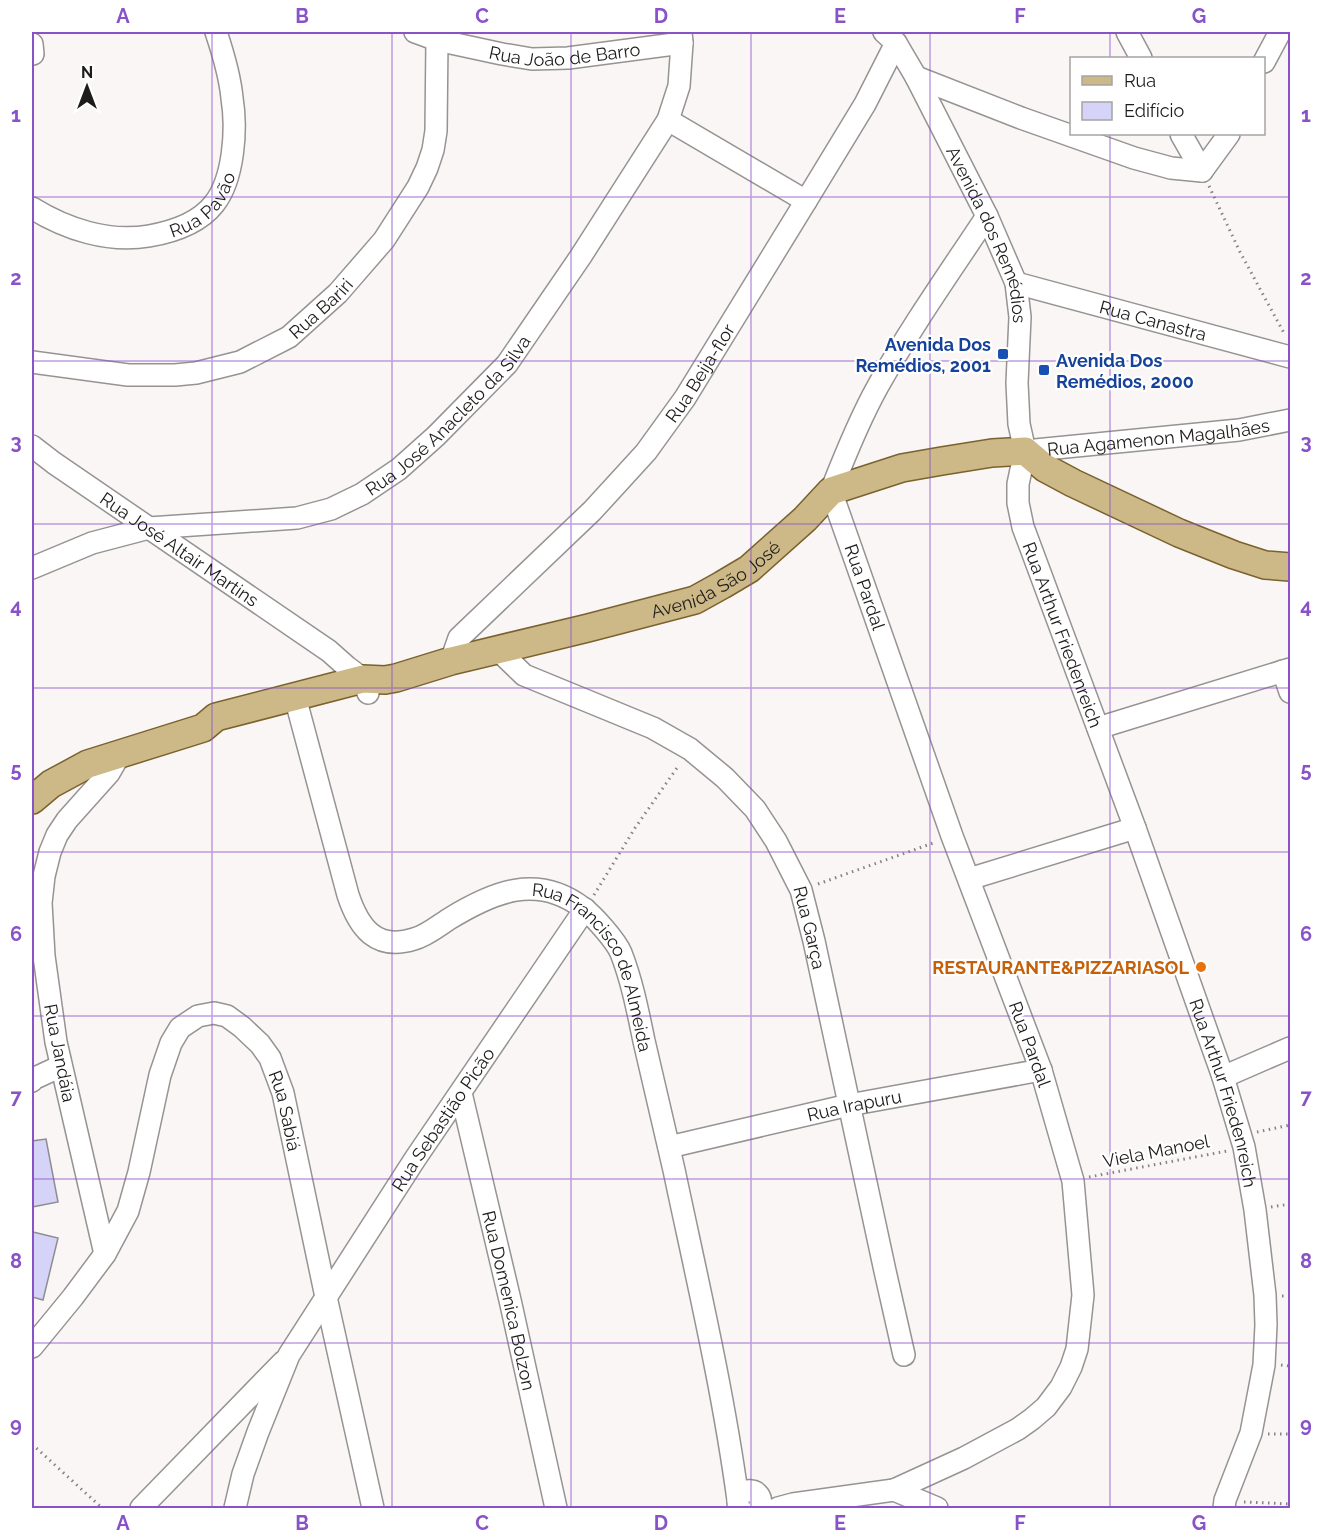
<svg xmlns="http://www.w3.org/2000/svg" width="1322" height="1540" font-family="Raleway,sans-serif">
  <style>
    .building { fill: #d5d4f8; stroke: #8e8e91; stroke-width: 1.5 }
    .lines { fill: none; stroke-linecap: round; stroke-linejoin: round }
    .minor-casing { stroke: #969392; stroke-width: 24 }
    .major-casing { stroke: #7a622d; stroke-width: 30 }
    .path { stroke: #858281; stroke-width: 3; stroke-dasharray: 1.5 4.5; stroke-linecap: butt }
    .minor { stroke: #fff; stroke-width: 21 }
    .major { stroke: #cdb887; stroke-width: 27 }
    .grid { fill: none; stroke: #8952c9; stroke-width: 1.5; stroke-opacity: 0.55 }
    .transit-dot { fill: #1a4fb4; stroke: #fff; stroke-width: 2 }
    .food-dot { fill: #e8710a; stroke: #fff; stroke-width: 2 }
    .labels { text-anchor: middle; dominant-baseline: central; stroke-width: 4.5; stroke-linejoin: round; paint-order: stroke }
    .street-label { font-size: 18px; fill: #1d1c1b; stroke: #fff }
    .transit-label { font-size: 18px; font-weight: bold; fill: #164399; stroke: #fff; text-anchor: end }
    .food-label { font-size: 18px; font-weight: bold; fill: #c56008; stroke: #fff; text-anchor: end }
    .neatline { fill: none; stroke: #8952c9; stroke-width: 2 }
    .grid-label { font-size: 20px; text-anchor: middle; font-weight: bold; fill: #8952c9 }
  </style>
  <rect width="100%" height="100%" fill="#faf6f5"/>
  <path class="building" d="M46,1139L58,1202L32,1207V1141Z
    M33,1232L58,1238L43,1300L32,1297V1236Z"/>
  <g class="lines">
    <g class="minor-casing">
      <g id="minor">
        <path id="s1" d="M415,32L437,40L502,54L532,59L568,58L682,43"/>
        <path id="s2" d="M884,32L896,43L916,77L987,216L1016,283L1020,317L1017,383L1019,424L1025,451L1018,484V503L1023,527L1135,828L1223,1077L1244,1147L1255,1210L1265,1295L1266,1325L1264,1365L1251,1433L1225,1500L1224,1508"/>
        <path d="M1127,32L1141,58"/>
        <path d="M32,44L33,54"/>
        <path d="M1264,62L1280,32"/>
        <path d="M916,77L1021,118L1134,158L1171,168L1202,171L1229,134"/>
        <path d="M668,120L806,201"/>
        <path d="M1181,134L1202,171"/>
        <path id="s3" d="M32,208C66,229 108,243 149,236C172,232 199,223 214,204C234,179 237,129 232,98C230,76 223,53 216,32"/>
        <path id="s4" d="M1016,283L1290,357"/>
        <path id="s5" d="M32,362L128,375H175L196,373L240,362L289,337L338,293L384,240L418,187L427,168L433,150L436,131L437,40"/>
        <path id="s6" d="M32,446L54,463L329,651L347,667L363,679L368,693"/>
        <path id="s7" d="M1025,451L1239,430L1290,420"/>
        <path id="s8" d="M32,568L92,543L149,528L297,518L331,509L362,494L399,469L436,436L507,364L581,256L668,120L679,86L682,43L681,32"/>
        <path id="s9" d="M497,649L524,675L653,728L690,749L725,778L755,809L776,841L801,890L814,941L885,1271L904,1355"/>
        <path id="s10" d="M451,661L459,638L592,511L646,452L685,398L806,201L865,104L896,43"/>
        <path d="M1283,671L1290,692"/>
        <path id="s11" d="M295,697L348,895C359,928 376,951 414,939C426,936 438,926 449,919C493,892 537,873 583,908C594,916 616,941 621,953C632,981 638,1012 644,1041C654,1084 664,1127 674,1170C697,1279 723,1389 738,1500"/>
        <path d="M1098,728L1290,669"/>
        <path d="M969,879L1135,828"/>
        <path d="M1223,1077L1290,1048"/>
        <path d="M32,1081L33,1079L61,1066"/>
        <path id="s12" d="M461,1093L510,1300L556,1508"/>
        <path id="s13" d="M669,1147L849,1105L1041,1070"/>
        <path d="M105,1254L56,1042L44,956L41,903L44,876L50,852L57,835L67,820L109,773L120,754"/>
        <path id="s14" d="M32,1347L73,1297L105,1254L128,1211L139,1172L160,1075L171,1043L180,1028L198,1016L214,1013L227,1016L242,1027L260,1044L270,1058L283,1093L326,1297L373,1508"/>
        <path d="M894,1490L964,1458L1018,1429L1032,1419L1046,1407L1061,1387L1071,1367L1077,1349L1083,1295L1073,1181L1041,1070L952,836L831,491C845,455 859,420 878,386C911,327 950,272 987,216"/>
        <path d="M141,1508L283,1362"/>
        <path id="s15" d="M235,1508L243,1474L258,1432L289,1355L415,1159L585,909"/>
        <path d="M739,1508C732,1484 768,1486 759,1508"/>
        <path d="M778,1508L793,1504L894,1490L937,1508"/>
      </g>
    </g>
    <g class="major-casing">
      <g id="major">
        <path id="s16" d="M32,800L51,784L88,764L203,728L216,717L363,679L385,680L396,678L451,661L588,628L695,600L722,585L749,569L805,519L831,491L902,468L942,461L992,453L1025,451L1045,468L1073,483L1179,533L1234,555L1265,565L1290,567"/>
      </g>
    </g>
    <path class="path" d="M1209,186L1240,252L1285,335
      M818,884L936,842
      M594,895L635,828L679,765
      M1257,1132L1290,1125
      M1089,1177L1227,1151
      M1271,1207L1290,1204
      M1282,1296H1290
      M1281,1365L1290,1366
      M1268,1434H1290
      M32,1444L102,1508
      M1244,1502L1290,1504"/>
    <use href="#minor" class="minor"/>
    <use href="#major" class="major"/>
  </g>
  <path class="grid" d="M212,32V1508M392,32V1508M571,32V1508M751,32V1508M930,32V1508M1110,32V58M1110,134V1508M32,197H1290M32,361H1290M32,524H1290M32,688H1290M32,852H1290M32,1016H1290M32,1179H1290M32,1343H1290"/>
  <g class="transit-dot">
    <rect x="997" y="348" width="12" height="12" rx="3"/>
    <rect x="1038" y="364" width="12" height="12" rx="3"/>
  </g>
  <circle class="food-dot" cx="1201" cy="967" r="6"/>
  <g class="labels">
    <g class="street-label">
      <text stroke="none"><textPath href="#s1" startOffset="153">Rua João de Barro</textPath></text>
      <text stroke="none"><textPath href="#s3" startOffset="188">Rua Pavão</textPath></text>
      <text stroke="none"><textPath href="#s2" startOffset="230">Avenida dos Remédios</textPath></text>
      <text stroke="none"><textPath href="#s5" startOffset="308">Rua Bariri</textPath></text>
      <text stroke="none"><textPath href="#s4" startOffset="142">Rua Canastra</textPath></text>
      <text stroke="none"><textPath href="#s10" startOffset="384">Rua Beija-flor</textPath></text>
      <text stroke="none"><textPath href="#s8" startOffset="459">Rua José Anacleto da Silva</textPath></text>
      <text stroke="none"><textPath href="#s7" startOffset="134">Rua Agamenon Magalhães</textPath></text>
      <text stroke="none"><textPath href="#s6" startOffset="180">Rua José Altair Martins</textPath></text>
      <text stroke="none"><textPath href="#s16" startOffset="726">Avenida São José</textPath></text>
      <text transform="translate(865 587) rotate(71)">Rua Pardal</text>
      <text stroke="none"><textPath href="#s2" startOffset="646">Rua Arthur Friedenreich</textPath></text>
      <text stroke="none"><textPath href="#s9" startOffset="440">Rua Garça</textPath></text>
      <text stroke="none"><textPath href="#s11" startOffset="534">Rua Francisco de Almeida</textPath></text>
      <text transform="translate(1030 1044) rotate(70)">Rua Pardal</text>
      <text transform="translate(60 1053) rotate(79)">Rua Jandáia</text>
      <text stroke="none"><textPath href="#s2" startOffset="1132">Rua Arthur Friedenreich</textPath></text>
      <text stroke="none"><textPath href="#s13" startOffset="190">Rua Irapuru</textPath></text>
      <text stroke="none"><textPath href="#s14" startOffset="525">Rua Sabiá</textPath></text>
      <text stroke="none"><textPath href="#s15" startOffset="444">Rua Sebastião Picão</textPath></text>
      <text transform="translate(1156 1151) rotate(-11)">Viela Manoel</text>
      <text stroke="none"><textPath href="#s12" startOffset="213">Rua Domenica Bolzon</textPath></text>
    </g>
    <g class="transit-label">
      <text x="991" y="344">Avenida Dos<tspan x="991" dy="21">Remédios, 2001</tspan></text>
      <text x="1056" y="360" text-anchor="start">Avenida Dos<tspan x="1056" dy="21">Remédios, 2000</tspan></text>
    </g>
    <g class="food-label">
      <text x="1189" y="967">RESTAURANTE&amp;PIZZARIASOL</text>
    </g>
  </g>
  <rect width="1322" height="1540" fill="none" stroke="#ffffff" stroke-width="66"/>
  <rect x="1070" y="57" width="195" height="78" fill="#ffffff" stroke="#a5a4a4" stroke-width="1.5"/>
  <rect x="1082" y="76" width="30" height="9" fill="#cdb887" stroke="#a5a4a4" stroke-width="1.5"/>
  <text x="1124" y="87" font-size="18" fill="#1d1c1b">Rua</text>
  <rect x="1082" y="102" width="30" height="18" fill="#d5d4f8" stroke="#a5a4a4" stroke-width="1.5"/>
  <text x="1124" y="117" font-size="18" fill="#1d1c1b">Edifício</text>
  <g transform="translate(87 87)" stroke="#ffffff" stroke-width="4.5" paint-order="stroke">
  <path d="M0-4.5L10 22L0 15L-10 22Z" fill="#1d1c1b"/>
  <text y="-9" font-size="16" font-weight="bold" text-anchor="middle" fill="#1d1c1b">N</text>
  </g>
  <rect x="33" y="33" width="1256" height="1474" class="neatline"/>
  <g class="grid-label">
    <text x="123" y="23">A</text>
    <text x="302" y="23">B</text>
    <text x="482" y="23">C</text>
    <text x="661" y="23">D</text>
    <text x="840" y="23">E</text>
    <text x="1020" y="23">F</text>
    <text x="1199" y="23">G</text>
    <text x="16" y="122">1</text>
    <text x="1306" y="122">1</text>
    <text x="16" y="285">2</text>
    <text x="1306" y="285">2</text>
    <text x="16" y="449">3</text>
    <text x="1306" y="449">3</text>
    <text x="16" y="613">4</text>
    <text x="1306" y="613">4</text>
    <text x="16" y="777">5</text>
    <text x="1306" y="777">5</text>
    <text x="16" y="941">6</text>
    <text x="1306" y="941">6</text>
    <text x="16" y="1104">7</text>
    <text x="1306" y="1104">7</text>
    <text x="16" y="1268">8</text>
    <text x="1306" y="1268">8</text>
    <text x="16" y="1432">9</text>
    <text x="1306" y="1432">9</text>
    <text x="123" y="1530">A</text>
    <text x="302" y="1530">B</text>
    <text x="482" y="1530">C</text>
    <text x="661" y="1530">D</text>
    <text x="840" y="1530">E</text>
    <text x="1020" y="1530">F</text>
    <text x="1199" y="1530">G</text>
  </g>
</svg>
